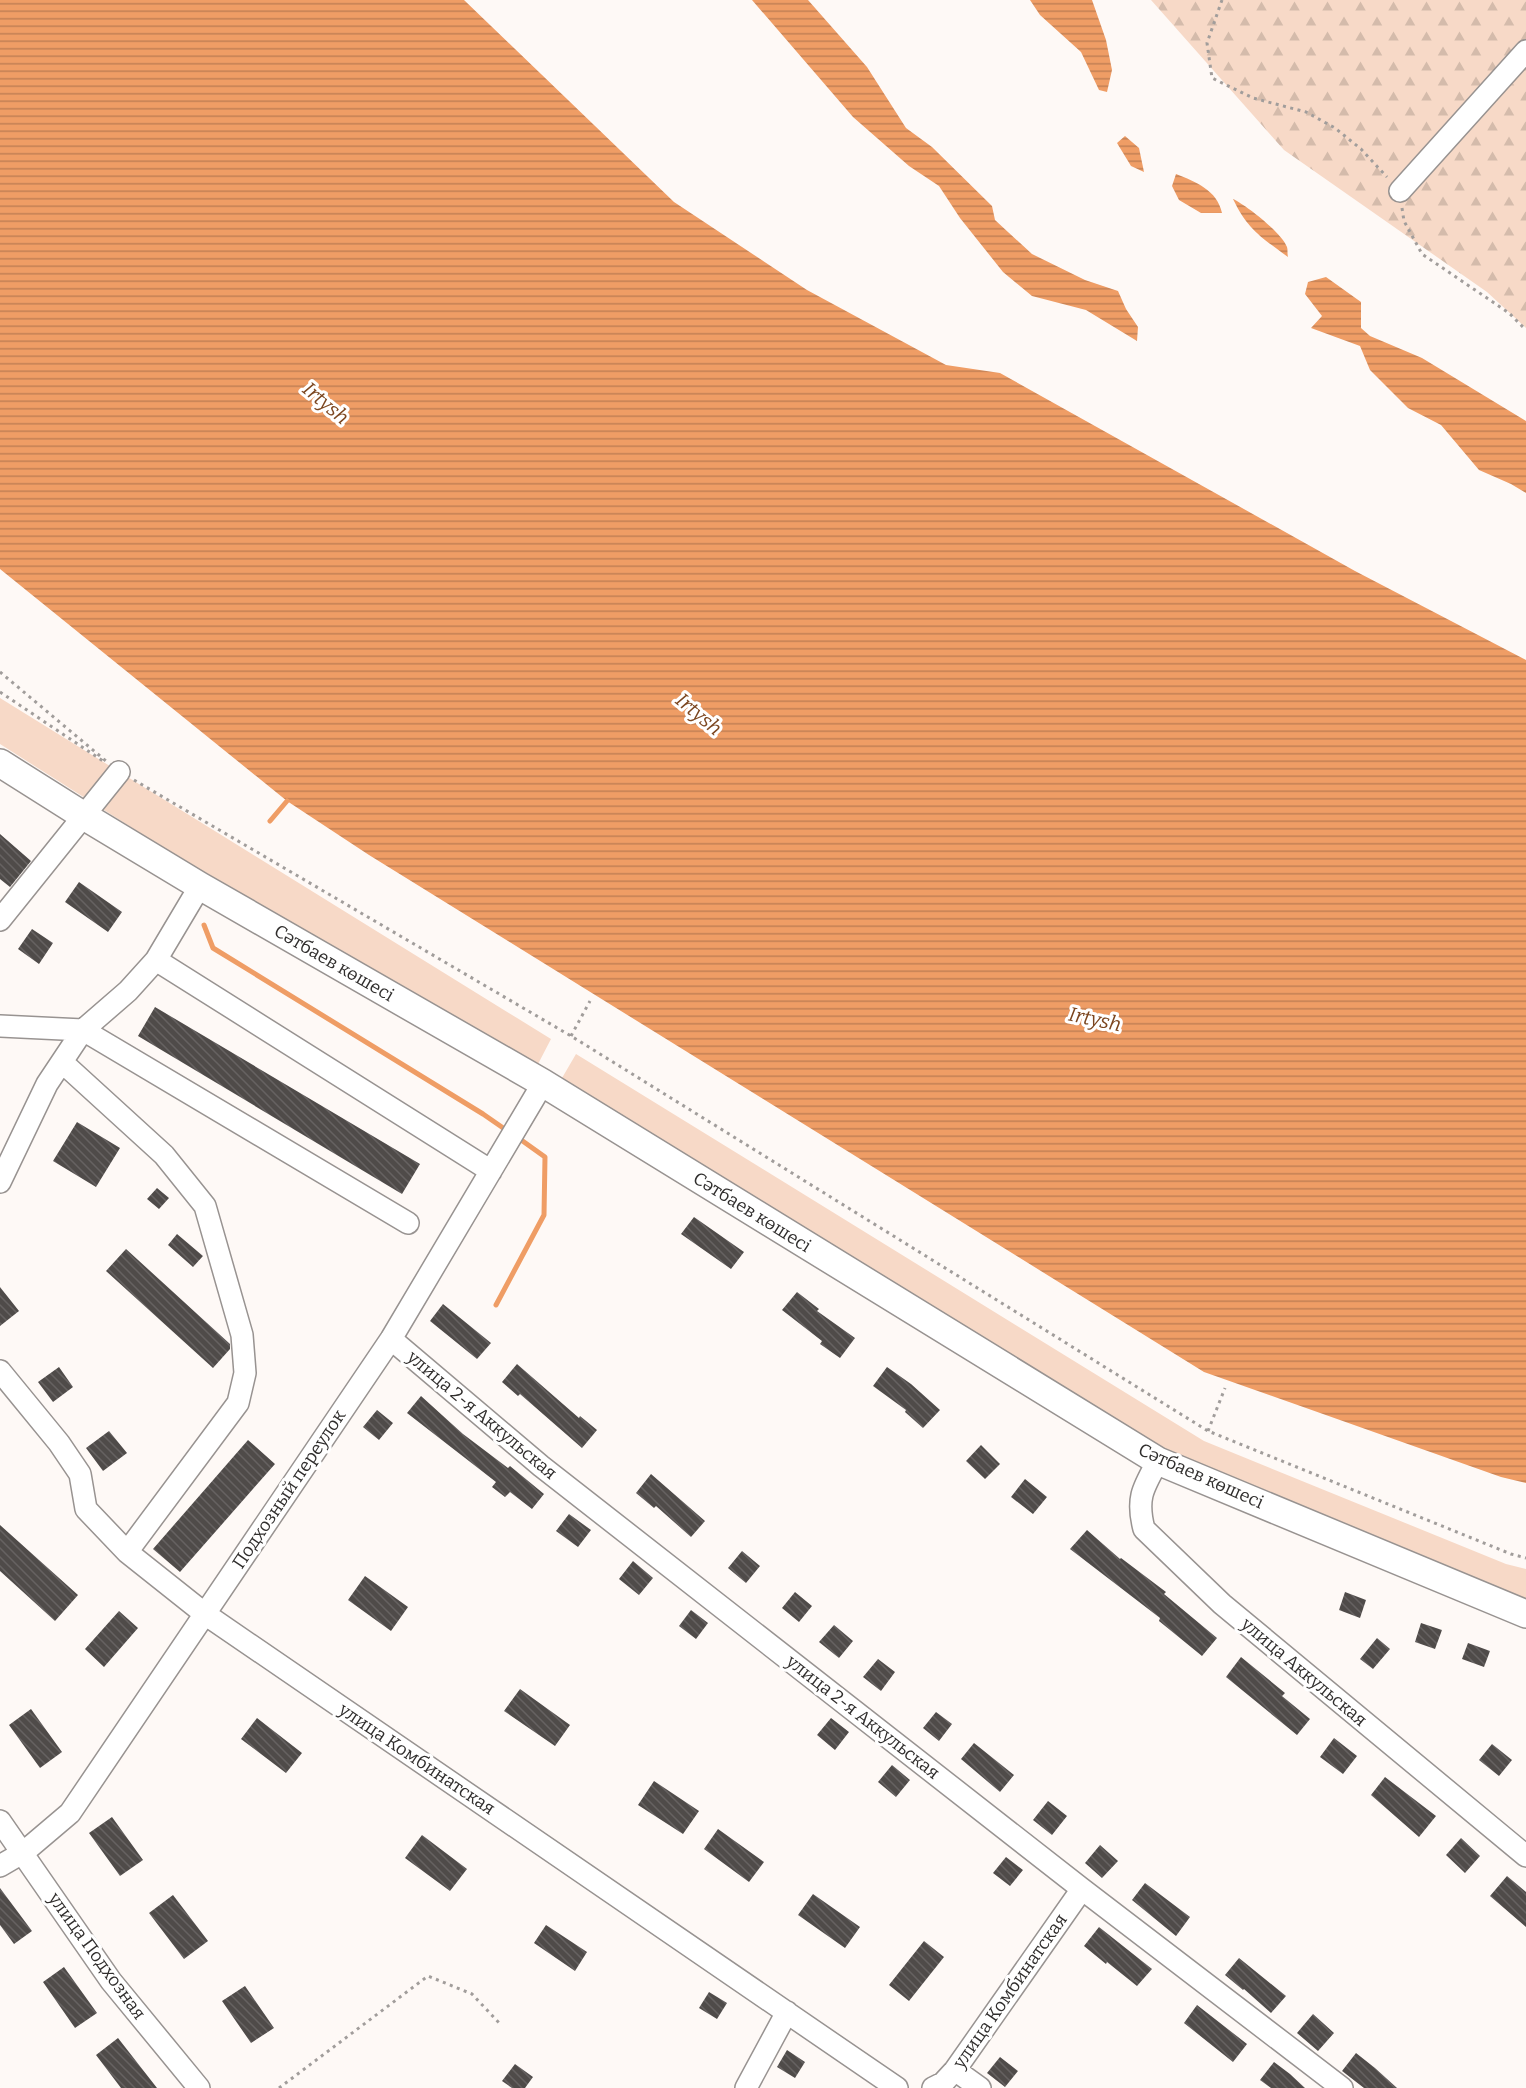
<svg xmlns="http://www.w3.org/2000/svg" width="1526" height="2088" font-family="Bitter,serif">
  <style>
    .forest { fill: url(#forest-firs) }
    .green { fill: #f7d9c7 }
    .water { fill: url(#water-rules) }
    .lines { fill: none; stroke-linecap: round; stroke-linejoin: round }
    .stream { stroke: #ef9d65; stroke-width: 5 }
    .building { fill: url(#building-back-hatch) }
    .minor-casing { stroke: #989391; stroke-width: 24 }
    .major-casing { stroke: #989391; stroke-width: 30 }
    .path { stroke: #a19d9b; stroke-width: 3; stroke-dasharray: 3 4.5; stroke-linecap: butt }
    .minor { stroke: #fff; stroke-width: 21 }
    .major { stroke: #fff; stroke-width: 27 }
    .labels { text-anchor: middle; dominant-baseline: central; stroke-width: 6; stroke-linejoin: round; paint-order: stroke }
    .street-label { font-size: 18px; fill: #302e2d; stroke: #fff }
    .water-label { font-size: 20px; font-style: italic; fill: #7c461f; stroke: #fff }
  </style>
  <defs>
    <pattern id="forest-firs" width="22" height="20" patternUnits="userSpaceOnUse" patternTransform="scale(1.5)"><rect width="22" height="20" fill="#f7d9c7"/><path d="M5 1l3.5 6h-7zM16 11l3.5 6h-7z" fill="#d4bbab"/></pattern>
    <pattern id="water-rules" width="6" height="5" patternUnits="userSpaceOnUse" patternTransform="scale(1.5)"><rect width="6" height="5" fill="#ef9d65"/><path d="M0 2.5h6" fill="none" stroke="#c28054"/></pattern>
    <pattern id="building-back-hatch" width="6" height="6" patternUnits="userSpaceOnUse" patternTransform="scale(1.5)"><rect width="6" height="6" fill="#4f4b49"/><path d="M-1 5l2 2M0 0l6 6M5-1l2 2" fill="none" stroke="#666261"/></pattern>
  </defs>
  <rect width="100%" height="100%" fill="#fef9f6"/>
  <path class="forest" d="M1151,0H1526V328L1487,292L1284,150Z"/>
  <path class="green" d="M0,698L551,1039L537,1066L208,876L0,744Z
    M576,1054L1204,1441L1506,1564L1526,1569V1603L1227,1484L1046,1393L562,1078Z"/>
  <path class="water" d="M0,0H464L674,202L807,290L946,365L1000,373L1355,571L1526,660V1483L1501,1477L1204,1372L369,855L287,801L0,569Z
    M752,0H808L867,67L906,128L932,147L992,206L995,220L1032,254L1085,280L1118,291L1126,309L1138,327L1137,341L1086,310L1032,296L1003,272L960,218L939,186L909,166L853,117Z
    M1030,0H1092L1106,40L1112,70L1107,92L1099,90L1081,52L1040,15Z
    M1125,136L1139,148L1144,172L1131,166L1117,143Z
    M1176,174C1196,182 1217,190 1222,213H1201L1179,200L1172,186Z
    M1233,199C1246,205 1282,233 1287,247C1288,250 1287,253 1288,257C1261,237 1248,230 1233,199Z
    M1326,277L1361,302V328L1370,336L1422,358L1526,421V493L1511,484L1479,470L1441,425L1408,408L1370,370L1360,346L1311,328L1322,316L1305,294L1308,282Z"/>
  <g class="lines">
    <path class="stream" d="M270,821L287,801
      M204,925L213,948L483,1114L509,1132
      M496,1305L544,1215L545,1157L517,1137"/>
  </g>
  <path class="building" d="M0,834L31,861L10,887L0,879Z
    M79,882L122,912L108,932L65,902Z
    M32,929L53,943L39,964L18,949Z
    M155,1007L420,1164L402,1194L138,1036Z
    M77,1122L120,1148L96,1187L53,1161Z
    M157,1188L169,1198L159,1209L147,1199Z
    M694,1217L744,1252L731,1269L681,1234Z
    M177,1234L203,1256L193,1267L168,1245Z
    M126,1249L230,1344V1349L213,1368L106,1271Z
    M0,1287L19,1311L0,1326Z
    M797,1292L819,1309L817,1311L855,1338L840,1358L820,1344L822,1341L782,1310Z
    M443,1304L491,1343L477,1359L430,1321Z
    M517,1364L579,1418L580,1416L597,1430L582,1448L520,1394L518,1396L502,1382Z
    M59,1367L73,1387L53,1402L38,1382Z
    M887,1367L911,1384L940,1410L923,1428L905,1412L906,1410L873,1386Z
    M421,1396L463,1434L508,1468L510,1466L544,1494L532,1509L510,1492L505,1497L492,1487L496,1482L407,1413Z
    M377,1410L393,1423L379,1440L363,1427Z
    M109,1431L127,1453L103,1471L86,1448Z
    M248,1440L275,1464L180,1572L153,1549Z
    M981,1445L1000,1464L985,1479L966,1461Z
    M651,1474L705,1521L691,1537L656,1506L654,1508L636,1493Z
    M1025,1479L1047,1497L1033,1514L1011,1497Z
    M569,1514L591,1530L578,1547L556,1531Z
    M0,1525L78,1595L55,1621L0,1571Z
    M1087,1530L1120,1559L1121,1558L1166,1592L1164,1594L1217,1638L1202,1656L1159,1621L1160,1618L1070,1549Z
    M742,1551L760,1566L746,1583L728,1568Z
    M633,1561L653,1578L639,1595L619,1579Z
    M365,1576L408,1607L391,1631L348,1600Z
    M795,1592L812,1606L799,1622L782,1608Z
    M1345,1592L1366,1600L1360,1618L1339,1610Z
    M691,1610L708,1623L696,1639L679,1626Z
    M119,1611L138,1628L104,1667L85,1649Z
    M1421,1623L1442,1630L1435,1649L1415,1642Z
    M834,1625L853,1641L839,1658L819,1642Z
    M1377,1638L1390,1649L1373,1669L1360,1659Z
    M1468,1643L1490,1651L1484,1667L1462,1659Z
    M1241,1657L1285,1693L1282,1696L1310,1719L1297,1735L1226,1677Z
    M878,1659L895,1672L881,1691L863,1677Z
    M520,1689L570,1725L555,1746L504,1711Z
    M31,1709L62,1752L40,1768L9,1725Z
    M936,1712L952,1724L939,1741L923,1728Z
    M257,1718L302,1753L286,1773L241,1739Z
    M831,1718L849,1732L835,1750L817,1735Z
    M1334,1738L1357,1756L1343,1774L1320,1757Z
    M974,1743L1014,1775L1000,1792L961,1759Z
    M1492,1744L1512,1760L1499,1776L1479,1760Z
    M892,1765L910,1780L896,1797L878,1782Z
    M1385,1777L1436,1816L1419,1837L1371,1795Z
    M654,1781L699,1811L683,1834L638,1805Z
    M1048,1801L1067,1816L1052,1835L1033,1820Z
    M112,1817L143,1860L120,1876L89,1833Z
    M718,1829L764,1862L749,1882L704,1849Z
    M422,1835L467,1869L450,1891L405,1858Z
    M1461,1838L1480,1856L1465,1873L1446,1855Z
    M1100,1845L1118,1861L1102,1878L1085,1863Z
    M1006,1857L1023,1870L1010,1886L993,1873Z
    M1507,1876L1526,1892V1927L1490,1896Z
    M1145,1883L1190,1917L1176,1936L1132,1900Z
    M0,1888L32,1931L14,1944L0,1925Z
    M813,1894L860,1927L845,1948L798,1915Z
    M173,1895L208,1941L184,1959L149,1913Z
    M546,1925L587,1952L575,1971L534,1943Z
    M1099,1927L1152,1969L1137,1986L1107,1962L1106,1964L1084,1946Z
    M924,1941L944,1957L909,2001L889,1985Z
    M1239,1958L1286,1996L1271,2013L1244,1989L1243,1990L1225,1975Z
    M64,1967L97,2013L75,2028L43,1982Z
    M245,1986L274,2028L251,2043L222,2001Z
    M709,1992L727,2003L717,2019L699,2008Z
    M1197,2005L1247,2044L1233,2062L1184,2023Z
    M1313,2014L1334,2033L1318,2051L1297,2033Z
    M118,2038L157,2088H121L96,2055Z
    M787,2050L805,2062L795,2078L777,2067Z
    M1356,2053L1375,2068L1397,2088H1364L1342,2071Z
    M1000,2057L1018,2071L1005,2087L987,2073Z
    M1274,2062L1290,2074L1305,2088H1271L1260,2080Z
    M515,2064L533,2077L525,2088H512L502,2081Z"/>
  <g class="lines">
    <g class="minor-casing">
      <path id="minor" d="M1400,191L1526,51
        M0,920L119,772
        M156,960L491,1171
        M0,1026L83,1030L408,1223
        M62,1062L164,1155L205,1206L242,1335L245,1373L238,1403L127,1552
        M0,1182L47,1084L83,1030L128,991L156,960L200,886
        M391,1339L541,1466L1082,1889L1342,2088
        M0,1371L59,1443L80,1474L86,1509L127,1552L205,1614L897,2088
        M1158,1461C1143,1488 1136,1498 1144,1529L1222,1604L1526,1856
        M0,1821L111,1981L199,2088
        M0,1866L24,1852L70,1813L391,1339L543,1083
        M955,2070L980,2088
        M746,2088L787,2012
        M933,2088L943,2083L955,2070L1082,1889"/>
    </g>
    <g class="major-casing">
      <path id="major" d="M0,763L84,816L200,886L543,1083L1158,1461L1526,1614"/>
    </g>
    <path class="path" d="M1222,0L1207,43L1212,78L1253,98L1306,112L1335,128L1361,149L1387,177
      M1402,208L1404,221L1422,254L1509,313L1526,330
      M0,672L106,761
      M0,692L103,761
      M134,780L571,1036L1208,1431L1511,1554L1526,1558
      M571,1036L590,1001
      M1208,1431L1225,1388
      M279,2088L428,1976L472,1994L501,2025"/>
    <use href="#minor" class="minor"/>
    <use href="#major" class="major"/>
  </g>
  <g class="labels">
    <g class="street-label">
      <text transform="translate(334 963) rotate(30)">Сәтбаев көшесі</text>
      <text transform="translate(752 1212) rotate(32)">Сәтбаев көшесі</text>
      <text transform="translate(482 1415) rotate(40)">улица 2-я Аккульская</text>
      <text transform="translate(1201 1476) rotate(24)">Сәтбаев көшесі</text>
      <text transform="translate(289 1489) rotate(-56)">Подхозный переулок</text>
      <text transform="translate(1304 1672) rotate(40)">улица Аккульская</text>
      <text transform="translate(863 1717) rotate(38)">улица 2-я Аккульская</text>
      <text transform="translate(417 1759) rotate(34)">улица Комбинатская</text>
      <text transform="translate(97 1956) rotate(54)">улица Подхозная</text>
      <text transform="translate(1010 1991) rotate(-55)">улица Комбинатская</text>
    </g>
    <g class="water-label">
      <text transform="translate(326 403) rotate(40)">Irtysh</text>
      <text transform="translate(699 714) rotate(40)">Irtysh</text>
      <text transform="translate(1095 1019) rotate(12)">Irtysh</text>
    </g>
  </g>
</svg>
